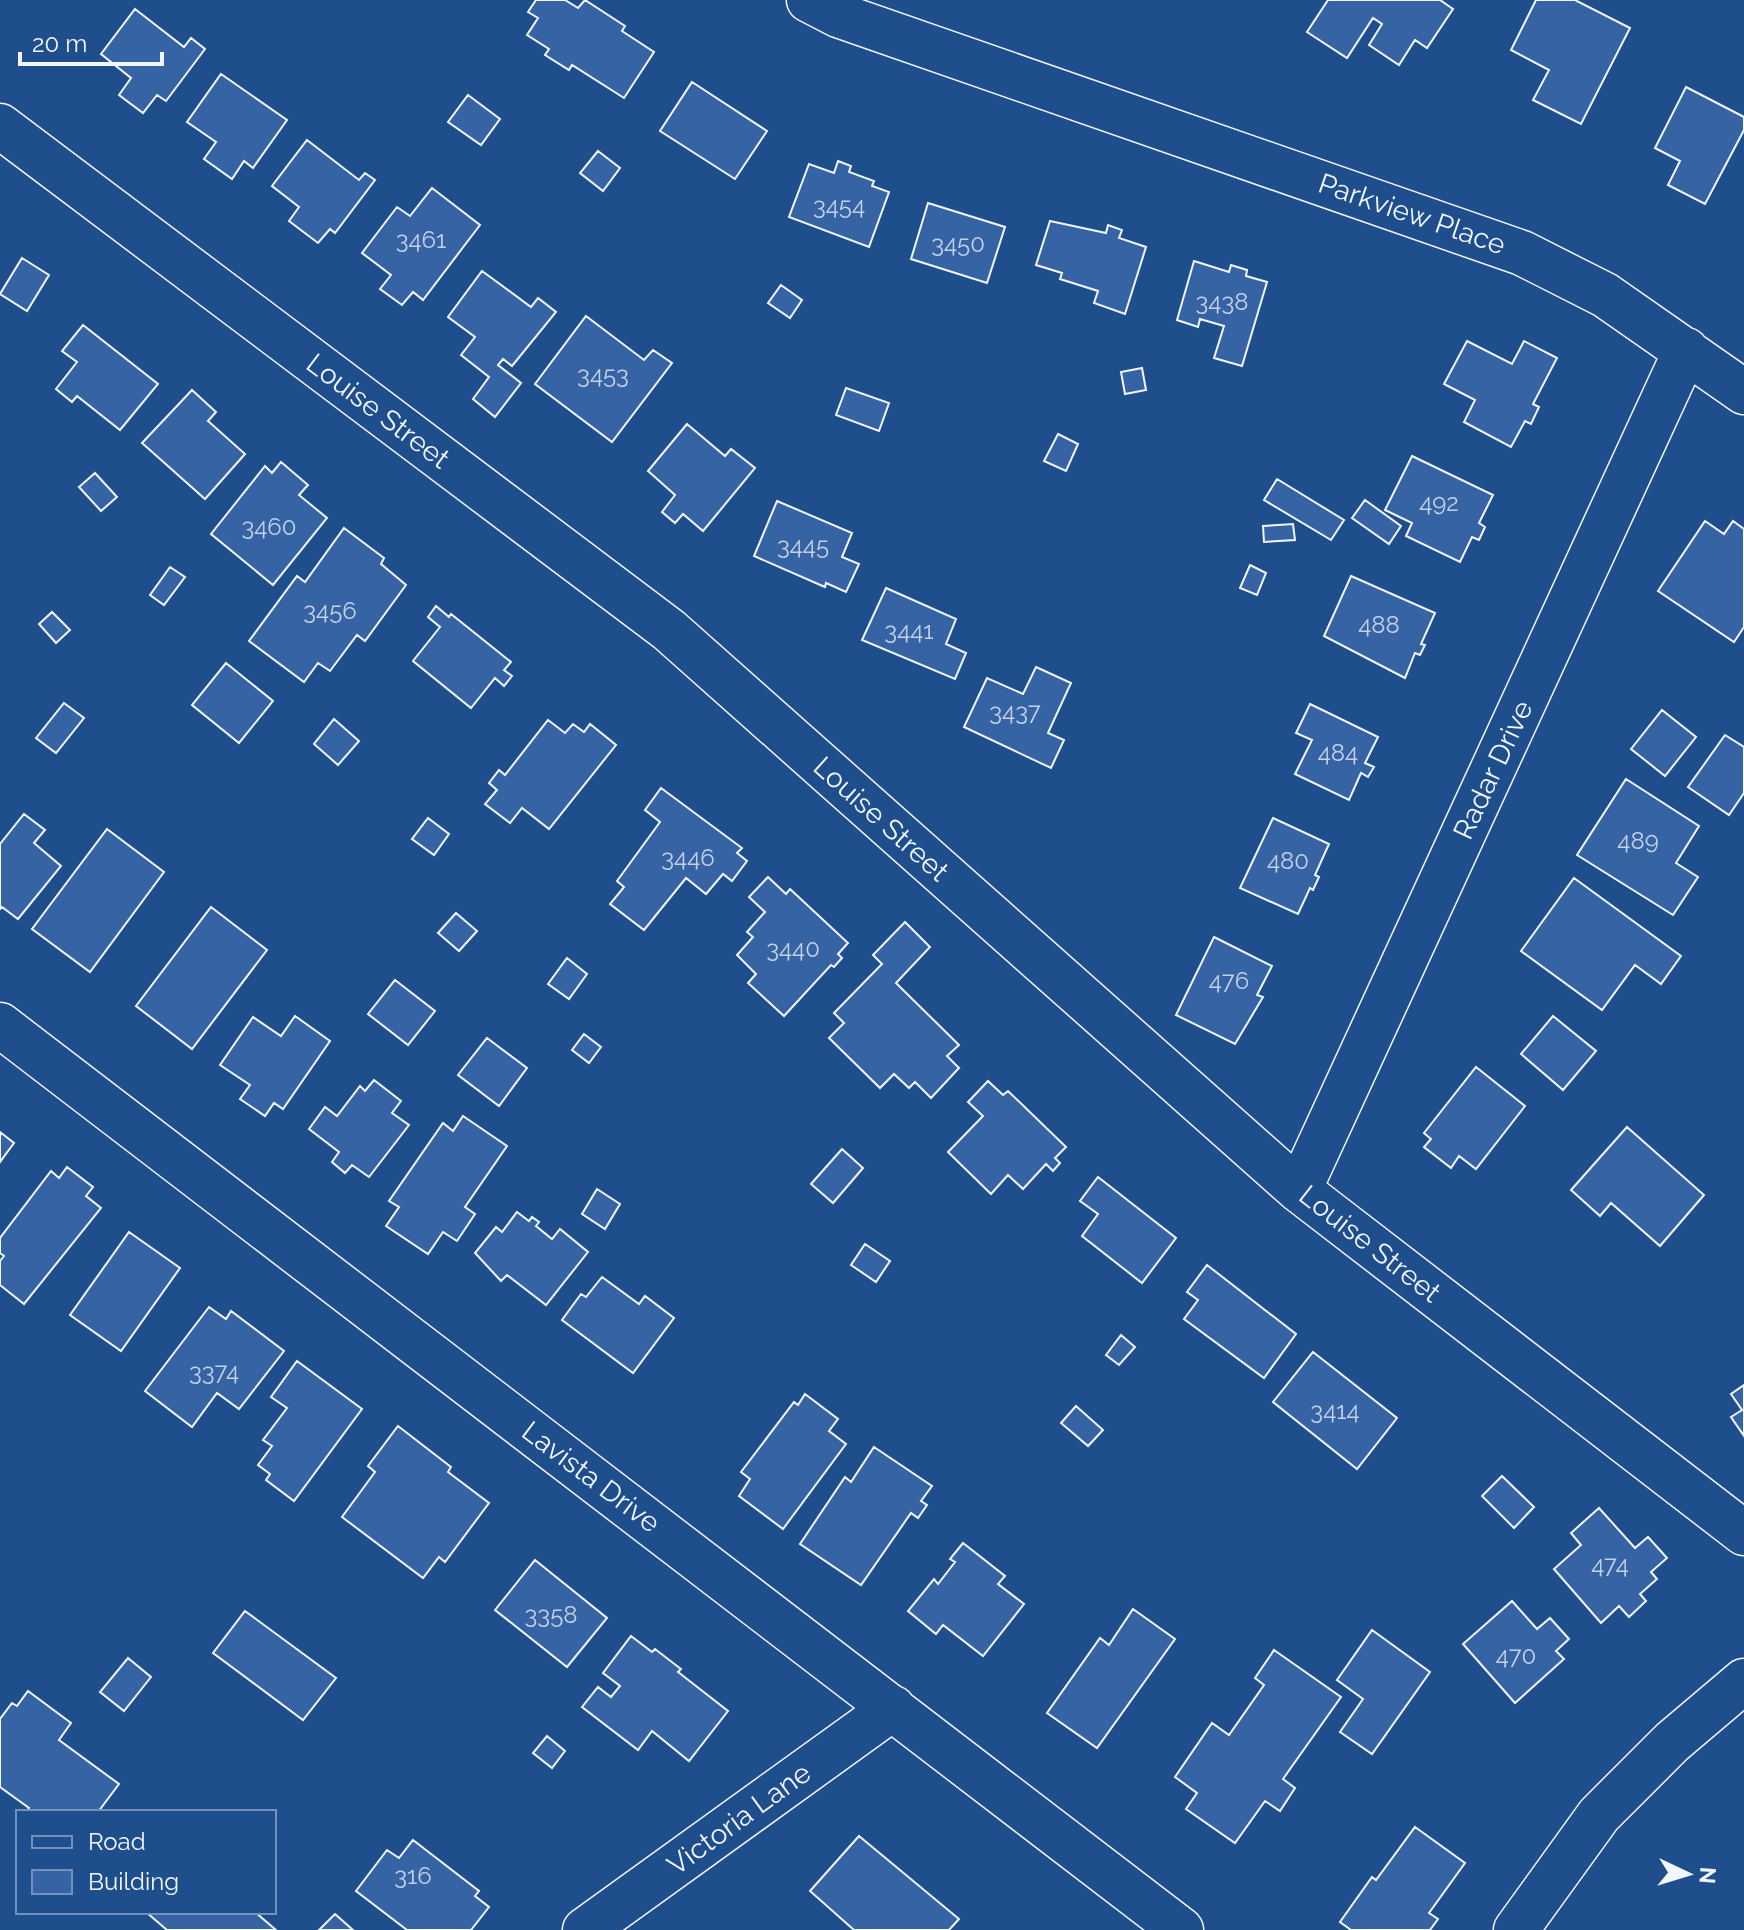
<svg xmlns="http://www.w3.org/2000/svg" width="1744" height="1930" font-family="Raleway,sans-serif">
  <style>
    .building { fill: #3563a3; stroke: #f2f6ff; stroke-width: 2 }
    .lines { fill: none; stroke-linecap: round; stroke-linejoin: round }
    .minor-casing { stroke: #f2f6ff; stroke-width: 47 }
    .minor { stroke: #1f4e8c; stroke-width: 44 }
    .labels { text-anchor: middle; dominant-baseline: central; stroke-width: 6; stroke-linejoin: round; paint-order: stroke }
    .number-label { font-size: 24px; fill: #c3d1e8 }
    .street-label { font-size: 28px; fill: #f2f6ff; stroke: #1f4e8c }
  </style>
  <rect width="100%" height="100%" fill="#1f4e8c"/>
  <path class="building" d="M536,0H565L578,8L585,0L625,26L622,31L654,52L624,98L572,65L569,70L545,55L549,49L527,35L538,18L528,12Z
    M1328,0H1440L1453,9L1427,48L1415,40L1399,65L1369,45L1382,24L1373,18L1347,58L1307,32Z
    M1536,0H1575L1630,28L1581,124L1533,100L1549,70L1511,50Z
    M135,9L184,47L191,38L205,49L166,101L157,95L143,113L119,95L131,78L101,54Z
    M221,74L287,120L253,168L244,161L232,179L204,159L216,142L187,122Z
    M692,82L767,131L735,179L660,131Z
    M1686,87L1744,117V130L1705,204L1668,185L1680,161L1655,148Z
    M468,95L500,119L481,145L448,122Z
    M307,140L359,180L365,173L375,180L335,233L330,229L318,243L289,221L299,207L272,186Z
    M598,151L620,168L603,191L580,173Z
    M838,161L851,166L849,172L874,181L872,186L889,192L869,247L789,217L809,164L834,173Z
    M432,188L480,225L423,300L413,292L402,305L380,289L391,275L362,253L397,207L410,216Z
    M928,203L1005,227L987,283L911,259Z
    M1050,221L1106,233L1108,225L1122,230L1119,238L1146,247L1125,314L1094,303L1098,291L1060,279L1062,273L1036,265Z
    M22,258L49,275L27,311L0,294Z
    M1194,261L1229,272L1231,265L1247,270L1246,276L1267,282L1242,366L1214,358L1224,326L1200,319L1198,327L1177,320Z
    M482,271L531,307L538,298L556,312L512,366L503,359L498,365L521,383L495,417L473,399L489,377L461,355L475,337L448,317Z
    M781,285L802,300L790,318L768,303Z
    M586,316L644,360L653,350L672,363L612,442L535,384Z
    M83,325L158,384L120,430L77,396L72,402L56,389L77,362L62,351Z
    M1467,341L1512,364L1524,341L1557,358L1533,404L1539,407L1531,424L1525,421L1511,447L1464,422L1475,400L1444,384Z
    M1142,368L1146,390L1125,394L1121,372Z
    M846,388L889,403L879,431L836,415Z
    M192,390L216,412L208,421L245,454L205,499L142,443Z
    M687,424L725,456L731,449L755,468L703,531L683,514L675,523L662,512L675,495L648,471Z
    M1058,434L1078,444L1066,471L1044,461Z
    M1412,456L1493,495L1479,523L1485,527L1479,540L1472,537L1460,562L1406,536L1412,523L1385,510Z
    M281,462L308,485L299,495L327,518L273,585L211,534L265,466L272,473Z
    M95,473L117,497L101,511L79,487Z
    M1277,479L1344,520L1331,540L1264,500Z
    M1365,500L1401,526L1389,544L1352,518Z
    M777,501L852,533L842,557L859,564L846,592L826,583L825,587L754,556Z
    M1705,521L1724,534L1733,521L1744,529V627L1734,642L1658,591Z
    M1293,524L1295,540L1264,542L1263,526Z
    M344,528L384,558L381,564L406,585L365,641L357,635L330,671L318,663L304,682L249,641L297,576L305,582Z
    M1250,565L1266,573L1257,595L1240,588Z
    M170,567L185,577L164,605L150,595Z
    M1351,576L1435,613L1421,644L1425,645L1420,655L1415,653L1405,678L1324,636Z
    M886,588L956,619L946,644L966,653L955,679L862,640Z
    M436,606L449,617L451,614L511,662L504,670L512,676L504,686L495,678L471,708L413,661L440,627L428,617Z
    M52,612L70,630L56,643L39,624Z
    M226,663L273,701L239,743L192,705Z
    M1036,667L1071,683L1048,733L1064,740L1051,768L964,727L987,678L1023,694Z
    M64,703L84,718L56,753L36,738Z
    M1310,704L1378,737L1365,763L1374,767L1368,777L1361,773L1349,800L1295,774L1312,740L1296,733Z
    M1662,710L1696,737L1665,776L1631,749Z
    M334,719L359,741L338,765L314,744Z
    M548,720L565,733L573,724L584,732L590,724L616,745L549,829L522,808L510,823L485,804L497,790L489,783L499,770L505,775Z
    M1725,735L1744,747V793L1729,815L1688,787Z
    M1626,779L1699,826L1676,863L1698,877L1673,915L1577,855Z
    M661,788L742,848L737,853L747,861L732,881L723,874L706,894L686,878L644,930L610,904L624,887L617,881L660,822L645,810Z
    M24,814L45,830L34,843L61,866L18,919L2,907L0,909V844Z
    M428,818L449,834L434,855L412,839Z
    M1273,818L1329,844L1315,875L1319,877L1313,890L1310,888L1298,914L1240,888Z
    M107,829L164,872L90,972L32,929Z
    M768,877L786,894L790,889L848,943L838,954L842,958L834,967L831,965L784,1016L748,983L756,974L737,955L753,937L747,932L765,912L749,897Z
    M1574,878L1681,956L1661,984L1635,965L1602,1010L1521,951Z
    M211,907L267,950L192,1049L136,1006Z
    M456,913L477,931L459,951L438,933Z
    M905,922L930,947L896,983L959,1045L947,1056L959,1068L931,1098L915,1082L909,1088L894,1074L880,1088L829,1038L844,1023L834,1013L882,964L873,955Z
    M1214,937L1272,966L1257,995L1263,997L1235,1044L1176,1015Z
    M567,958L587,974L569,999L548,984Z
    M395,980L435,1011L408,1045L368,1014Z
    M295,1016L330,1041L283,1109L274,1103L265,1116L240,1099L250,1085L220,1065L253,1017L281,1036Z
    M1553,1016L1596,1051L1563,1090L1521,1054Z
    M584,1034L601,1047L589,1063L572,1050Z
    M487,1038L527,1068L499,1106L458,1075Z
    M1476,1067L1525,1106L1476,1169L1459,1156L1451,1168L1424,1147L1431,1139L1424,1133Z
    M374,1080L401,1101L392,1113L409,1125L369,1177L352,1165L345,1173L332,1162L339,1152L309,1129L325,1107L337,1116L360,1086L365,1091Z
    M988,1081L1003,1095L1008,1091L1066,1147L1055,1158L1060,1163L1053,1171L1046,1164L1023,1189L1008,1175L991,1194L948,1152L983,1116L968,1102Z
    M463,1116L507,1146L465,1207L475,1214L457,1241L443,1232L428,1254L386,1226L399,1207L389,1201L443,1123L453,1131Z
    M1627,1127L1704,1195L1660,1246L1611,1203L1600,1216L1571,1190Z
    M0,1132L14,1143L0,1162Z
    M842,1149L863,1168L833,1203L811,1184Z
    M67,1167L93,1187L86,1196L101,1208L24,1304L0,1285V1261L4,1256L0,1253V1238L51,1171L59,1178Z
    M1098,1177L1176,1238L1142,1283L1082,1236L1098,1214L1080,1201Z
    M597,1189L620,1204L605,1229L582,1214Z
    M517,1212L529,1221L532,1217L539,1222L536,1226L552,1239L560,1229L588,1252L546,1305L507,1275L501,1281L475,1253L496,1227L502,1232Z
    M129,1232L180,1268L121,1351L70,1315Z
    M865,1244L890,1261L876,1282L851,1265Z
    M1207,1265L1296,1334L1264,1378L1184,1319L1198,1300L1187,1292Z
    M602,1277L639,1304L645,1296L674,1318L633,1373L562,1320L581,1294L586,1297Z
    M209,1307L226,1319L231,1311L284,1351L239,1409L217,1393L192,1427L145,1391Z
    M1121,1335L1135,1347L1119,1365L1106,1355Z
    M1313,1352L1397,1418L1357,1469L1273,1402Z
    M297,1361L362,1409L294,1501L266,1480L270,1474L258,1465L272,1446L263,1440L287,1408L271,1397Z
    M1744,1385V1436L1731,1417L1742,1410L1731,1394Z
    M805,1394L838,1419L829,1431L846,1444L783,1529L739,1496L750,1479L741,1472L794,1402L798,1405Z
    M1076,1406L1103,1430L1088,1446L1061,1423Z
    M398,1426L451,1467L448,1472L489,1503L445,1562L439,1557L423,1578L342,1517L375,1472L368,1466Z
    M874,1447L932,1486L921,1501L927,1505L918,1518L911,1513L861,1585L800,1544L845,1477L851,1482Z
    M1502,1476L1534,1507L1514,1528L1482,1496Z
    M1599,1508L1635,1548L1648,1537L1667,1558L1651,1572L1657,1579L1640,1594L1646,1601L1629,1617L1619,1606L1601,1623L1554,1569L1581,1545L1571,1533Z
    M963,1543L1005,1576L998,1584L1024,1604L983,1656L943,1625L936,1634L908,1611L934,1579L938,1584L955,1562L950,1559Z
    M535,1560L607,1618L567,1667L495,1610Z
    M1512,1601L1537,1629L1550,1618L1569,1639L1556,1651L1564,1659L1515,1703L1463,1644Z
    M1133,1609L1175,1639L1097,1748L1047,1713L1100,1638L1109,1645Z
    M245,1611L336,1678L303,1720L213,1653Z
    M1372,1630L1430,1672L1372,1754L1340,1732L1363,1699L1337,1680Z
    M631,1636L652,1652L655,1649L681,1669L678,1672L728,1711L689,1761L652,1731L638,1750L582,1707L598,1687L611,1697L620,1686L603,1673Z
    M1274,1650L1341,1697L1283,1779L1295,1788L1280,1811L1265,1801L1235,1843L1186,1809L1197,1793L1175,1777L1212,1723L1229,1735L1264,1685L1255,1678Z
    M128,1658L151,1677L124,1711L100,1692Z
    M28,1691L71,1723L59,1740L119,1784L98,1812H26L29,1808L0,1787V1719L12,1703L17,1706Z
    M547,1736L565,1751L552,1768L533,1753Z
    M1415,1827L1465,1863L1429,1913L1438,1919L1430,1930H1351L1340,1922L1372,1877L1376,1880Z
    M859,1836L959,1919L949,1930H854L810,1891Z
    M413,1840L479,1891L475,1896L489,1907L471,1930H407L356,1891L387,1850L399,1858Z
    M146,1912H255L276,1930H167Z
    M335,1914L353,1930H319Z"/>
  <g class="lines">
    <g class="minor-casing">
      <path id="minor" d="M809,0L838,15L1522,253L1605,295L1744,392
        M0,126L669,630L1299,1190L1744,1533
        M0,1025L1181,1930
        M1299,1190L1686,350
        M585,1930L893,1708
        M1516,1930L1599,1815L1672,1742L1744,1681"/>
    </g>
    <use href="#minor" class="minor"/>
  </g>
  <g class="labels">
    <g class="number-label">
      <text x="839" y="205">3454</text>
      <text x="421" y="239">3461</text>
      <text x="958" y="243">3450</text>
      <text x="1222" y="301">3438</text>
      <text x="603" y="374">3453</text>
      <text x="1439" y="502">492</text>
      <text x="269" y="526">3460</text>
      <text x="803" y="545">3445</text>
      <text x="330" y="610">3456</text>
      <text x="1379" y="624">488</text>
      <text x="909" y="630">3441</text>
      <text x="1015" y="711">3437</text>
      <text x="1338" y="752">484</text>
      <text x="1638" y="840">489</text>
      <text x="688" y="857">3446</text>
      <text x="1288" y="860">480</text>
      <text x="793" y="948">3440</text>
      <text x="1229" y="980">476</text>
      <text x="214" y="1371">3374</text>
      <text x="1335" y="1410">3414</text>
      <text x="1610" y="1564">474</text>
      <text x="551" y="1614">3358</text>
      <text x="1516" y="1655">470</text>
      <text x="413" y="1875">316</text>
    </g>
    <g class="street-label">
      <text transform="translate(1412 214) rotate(19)">Parkview Place</text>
      <text transform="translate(378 411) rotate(37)">Louise Street</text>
      <text transform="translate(1493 770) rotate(-65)">Radar Drive</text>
      <text transform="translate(881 819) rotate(42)">Louise Street</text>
      <text transform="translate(1370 1244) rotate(38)">Louise Street</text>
      <text transform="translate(591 1477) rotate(37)">Lavista Drive</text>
      <text transform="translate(739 1819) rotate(-36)">Victoria Lane</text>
    </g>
  </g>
  <rect x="16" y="1810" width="260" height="104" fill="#1f4e8c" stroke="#7391ba" stroke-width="2"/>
  <rect x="32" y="1836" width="40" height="12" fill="#1f4e8c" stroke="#7391ba" stroke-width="2"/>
  <text x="88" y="1850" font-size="24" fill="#f2f6ff">Road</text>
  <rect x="32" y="1870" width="40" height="24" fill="#3563a3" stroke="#7391ba" stroke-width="2"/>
  <text x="88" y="1890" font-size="24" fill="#f2f6ff">Building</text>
  <g transform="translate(1688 1874) rotate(94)" stroke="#1f4e8c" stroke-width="6" paint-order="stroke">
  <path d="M0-6L14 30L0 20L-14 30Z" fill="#f2f6ff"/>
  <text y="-12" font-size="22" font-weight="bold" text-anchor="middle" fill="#f2f6ff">N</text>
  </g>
  <path d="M20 52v12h142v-12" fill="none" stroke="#f2f6ff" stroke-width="4"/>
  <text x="32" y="52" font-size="24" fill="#f2f6ff" stroke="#1f4e8c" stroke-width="6" paint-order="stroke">20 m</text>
</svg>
